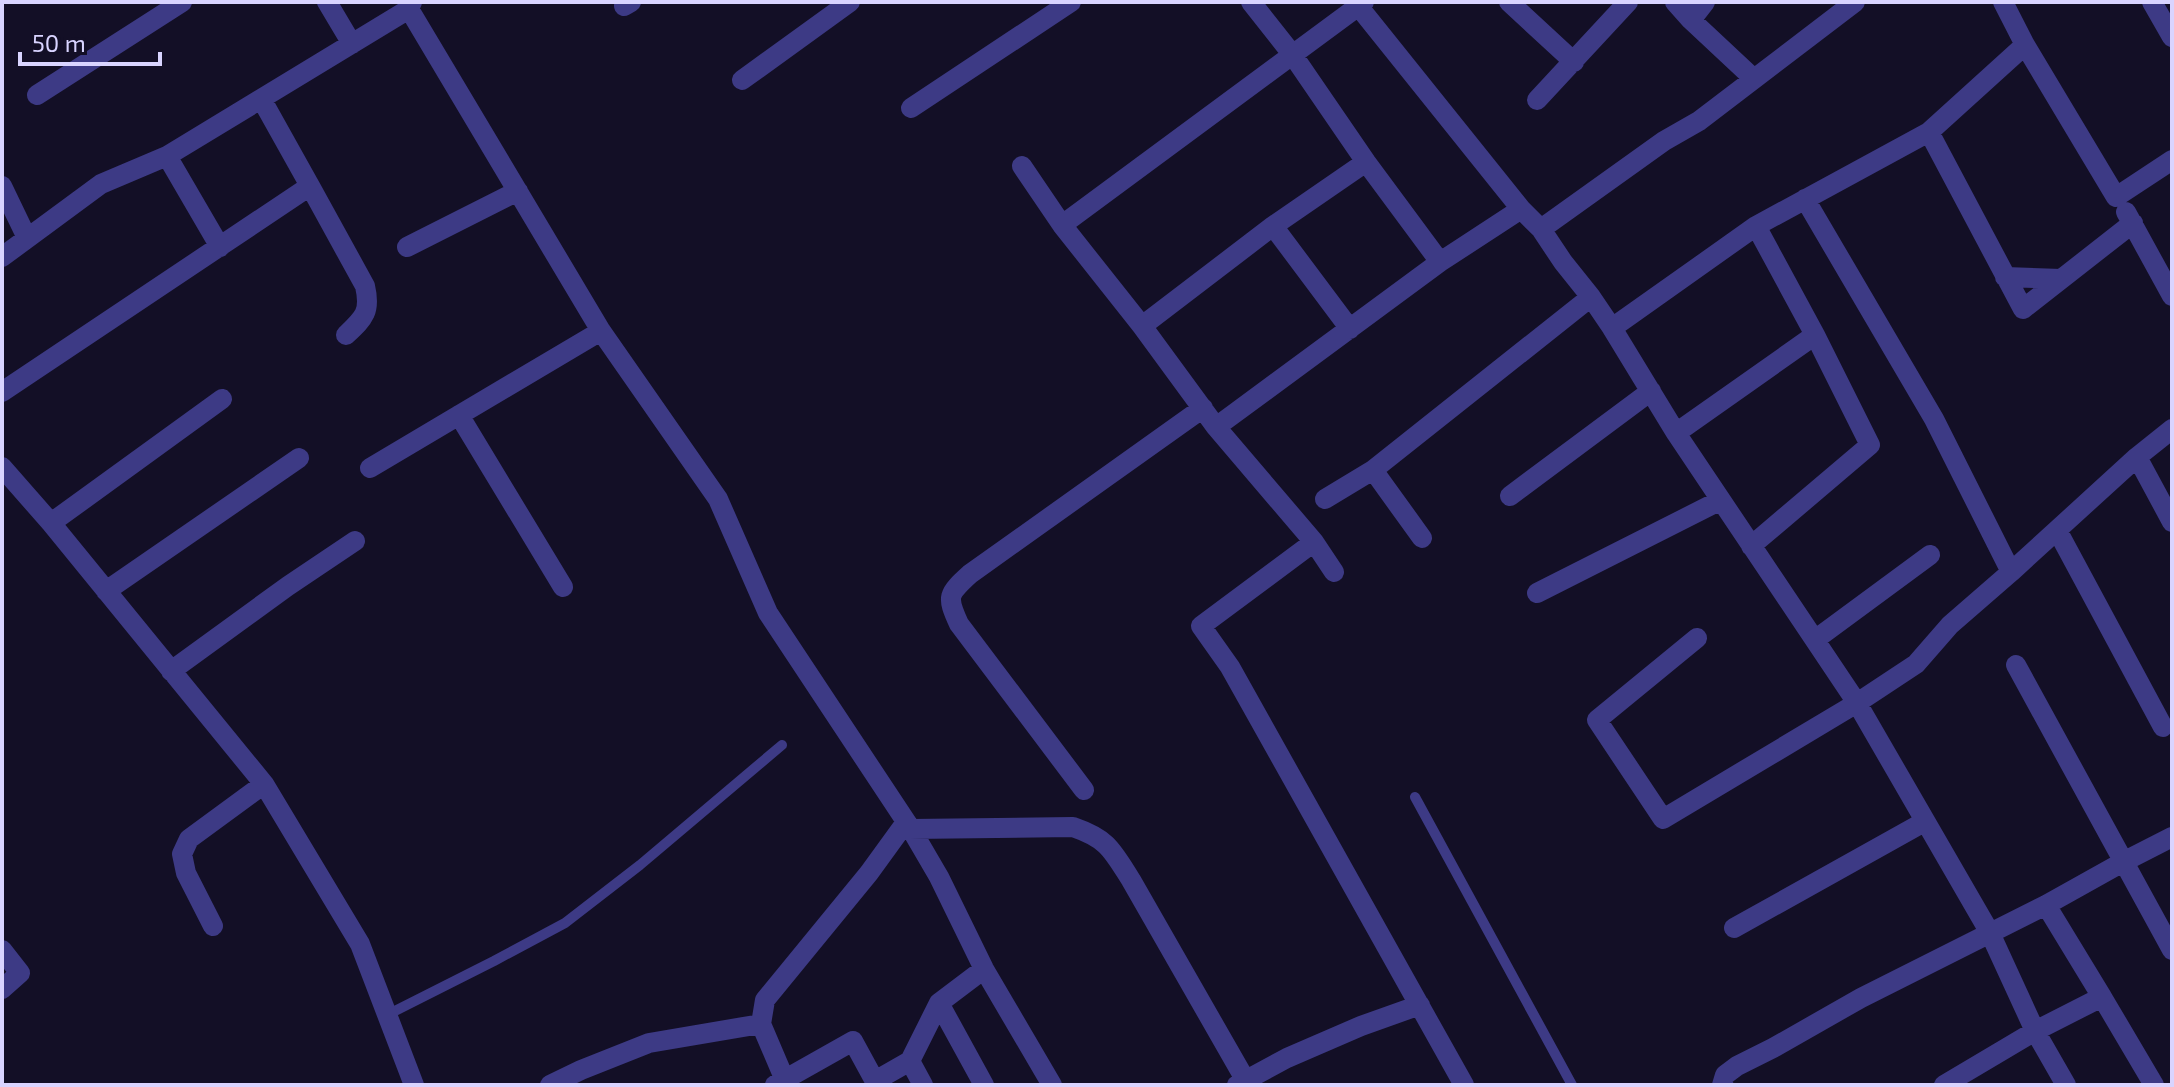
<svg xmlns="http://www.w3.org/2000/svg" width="2174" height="1087" font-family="'Exo 2',sans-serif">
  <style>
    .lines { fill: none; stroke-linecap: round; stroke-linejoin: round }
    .lane { stroke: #3d3a85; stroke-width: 10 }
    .street { stroke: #3d3a85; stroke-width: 20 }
  </style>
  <rect width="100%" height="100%" fill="#130f26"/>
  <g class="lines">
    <path class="lane" d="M1415,797L1572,1085
      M387,1015L494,961L565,923L640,865L782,745"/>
    <path class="street" d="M327,2L352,44
      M412,2L409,9L601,331L718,499L768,613L911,829L939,877L984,969L1052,1085
      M1251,2L1292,54L1366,162L1440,262
      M1509,2L1574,62
      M1675,2L1691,20
      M1705,2L1691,20L1753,78
      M2003,2L2025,45L2116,197L2172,160
      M2152,2L2172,37
      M624,6L631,2
      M1359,7L1521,209
      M742,80L850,2
      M37,95L182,2
      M1537,100L1628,2
      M911,108L1071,2
      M1929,132L2023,309L2133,223
      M1022,166L1062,225
      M2,186L27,238
      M310,186L365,286C371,312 364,318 346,335
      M1805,199L1934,419L2011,572
      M2126,212L2172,296
      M1273,226L1350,329
      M1756,226L1815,335
      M1541,229L1563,262L1591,297
      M220,247L167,156L409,9
      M407,247L518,191
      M2,257L101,184L167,156
      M2005,277L2061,279
      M1142,326L1273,226L1366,162
      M1612,328L1676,433L1857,703L1990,933L2035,1031L2066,1085
      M2,392L310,186L262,100
      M459,415L563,587
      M1216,427L1440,262L1521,209L1541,229L1664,141L1699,121L1855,2
      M1676,433L1815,335L1870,445L1751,546
      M2137,457L2172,522
      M2,467L51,523L264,784L360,944L414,1085
      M370,468L601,331
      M1373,470L1422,538
      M1510,496L1651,391
      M1325,499L1373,470L1591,297L1612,328L1756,226L1929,132L2025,45
      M51,523L222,399
      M2057,530L2163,727
      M1314,542L1201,626L1230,667L1464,1085
      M1334,572L1314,542L1216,427L1142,326L1062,225L1364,2
      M106,591L299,458
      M1537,593L1721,500
      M1697,638L1597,720L1663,819L1857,703L1916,664L1950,625L2011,572L2137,457L2172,429
      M1816,639L1930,555
      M2016,665L2172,950
      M171,671L288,586L355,541
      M1084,790L959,624C946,596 948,594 970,574L1203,408
      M911,829L1073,827C1108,839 1112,850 1131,880L1246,1081
      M213,926L186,873L182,854L189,839L264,784
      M1734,928L1924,822
      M2,950L20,973L2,989
      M2102,997L2154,1085
      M939,1003L984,1085
      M910,1061L923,1085
      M875,1081L910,1061L939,1003L984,969
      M550,1085L581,1070L649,1043L761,1024
      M775,1085L853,1041L877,1085
      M787,1085L761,1024L765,1000L869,873L906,822
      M1237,1085L1287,1058L1361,1026L1420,1005
      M1722,1085L1725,1075L1737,1066L1773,1048L1861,998L2046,905L2123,862L2172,837
      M1944,1085L2035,1031L2102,997L2046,905"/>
  </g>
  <rect width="2174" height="1087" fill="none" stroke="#d9d4ff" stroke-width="8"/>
  <path d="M20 52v12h140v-12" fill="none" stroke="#d9d4ff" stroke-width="4"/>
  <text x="32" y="52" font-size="24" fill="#d9d4ff" stroke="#130f26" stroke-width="6" paint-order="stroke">50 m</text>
</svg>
